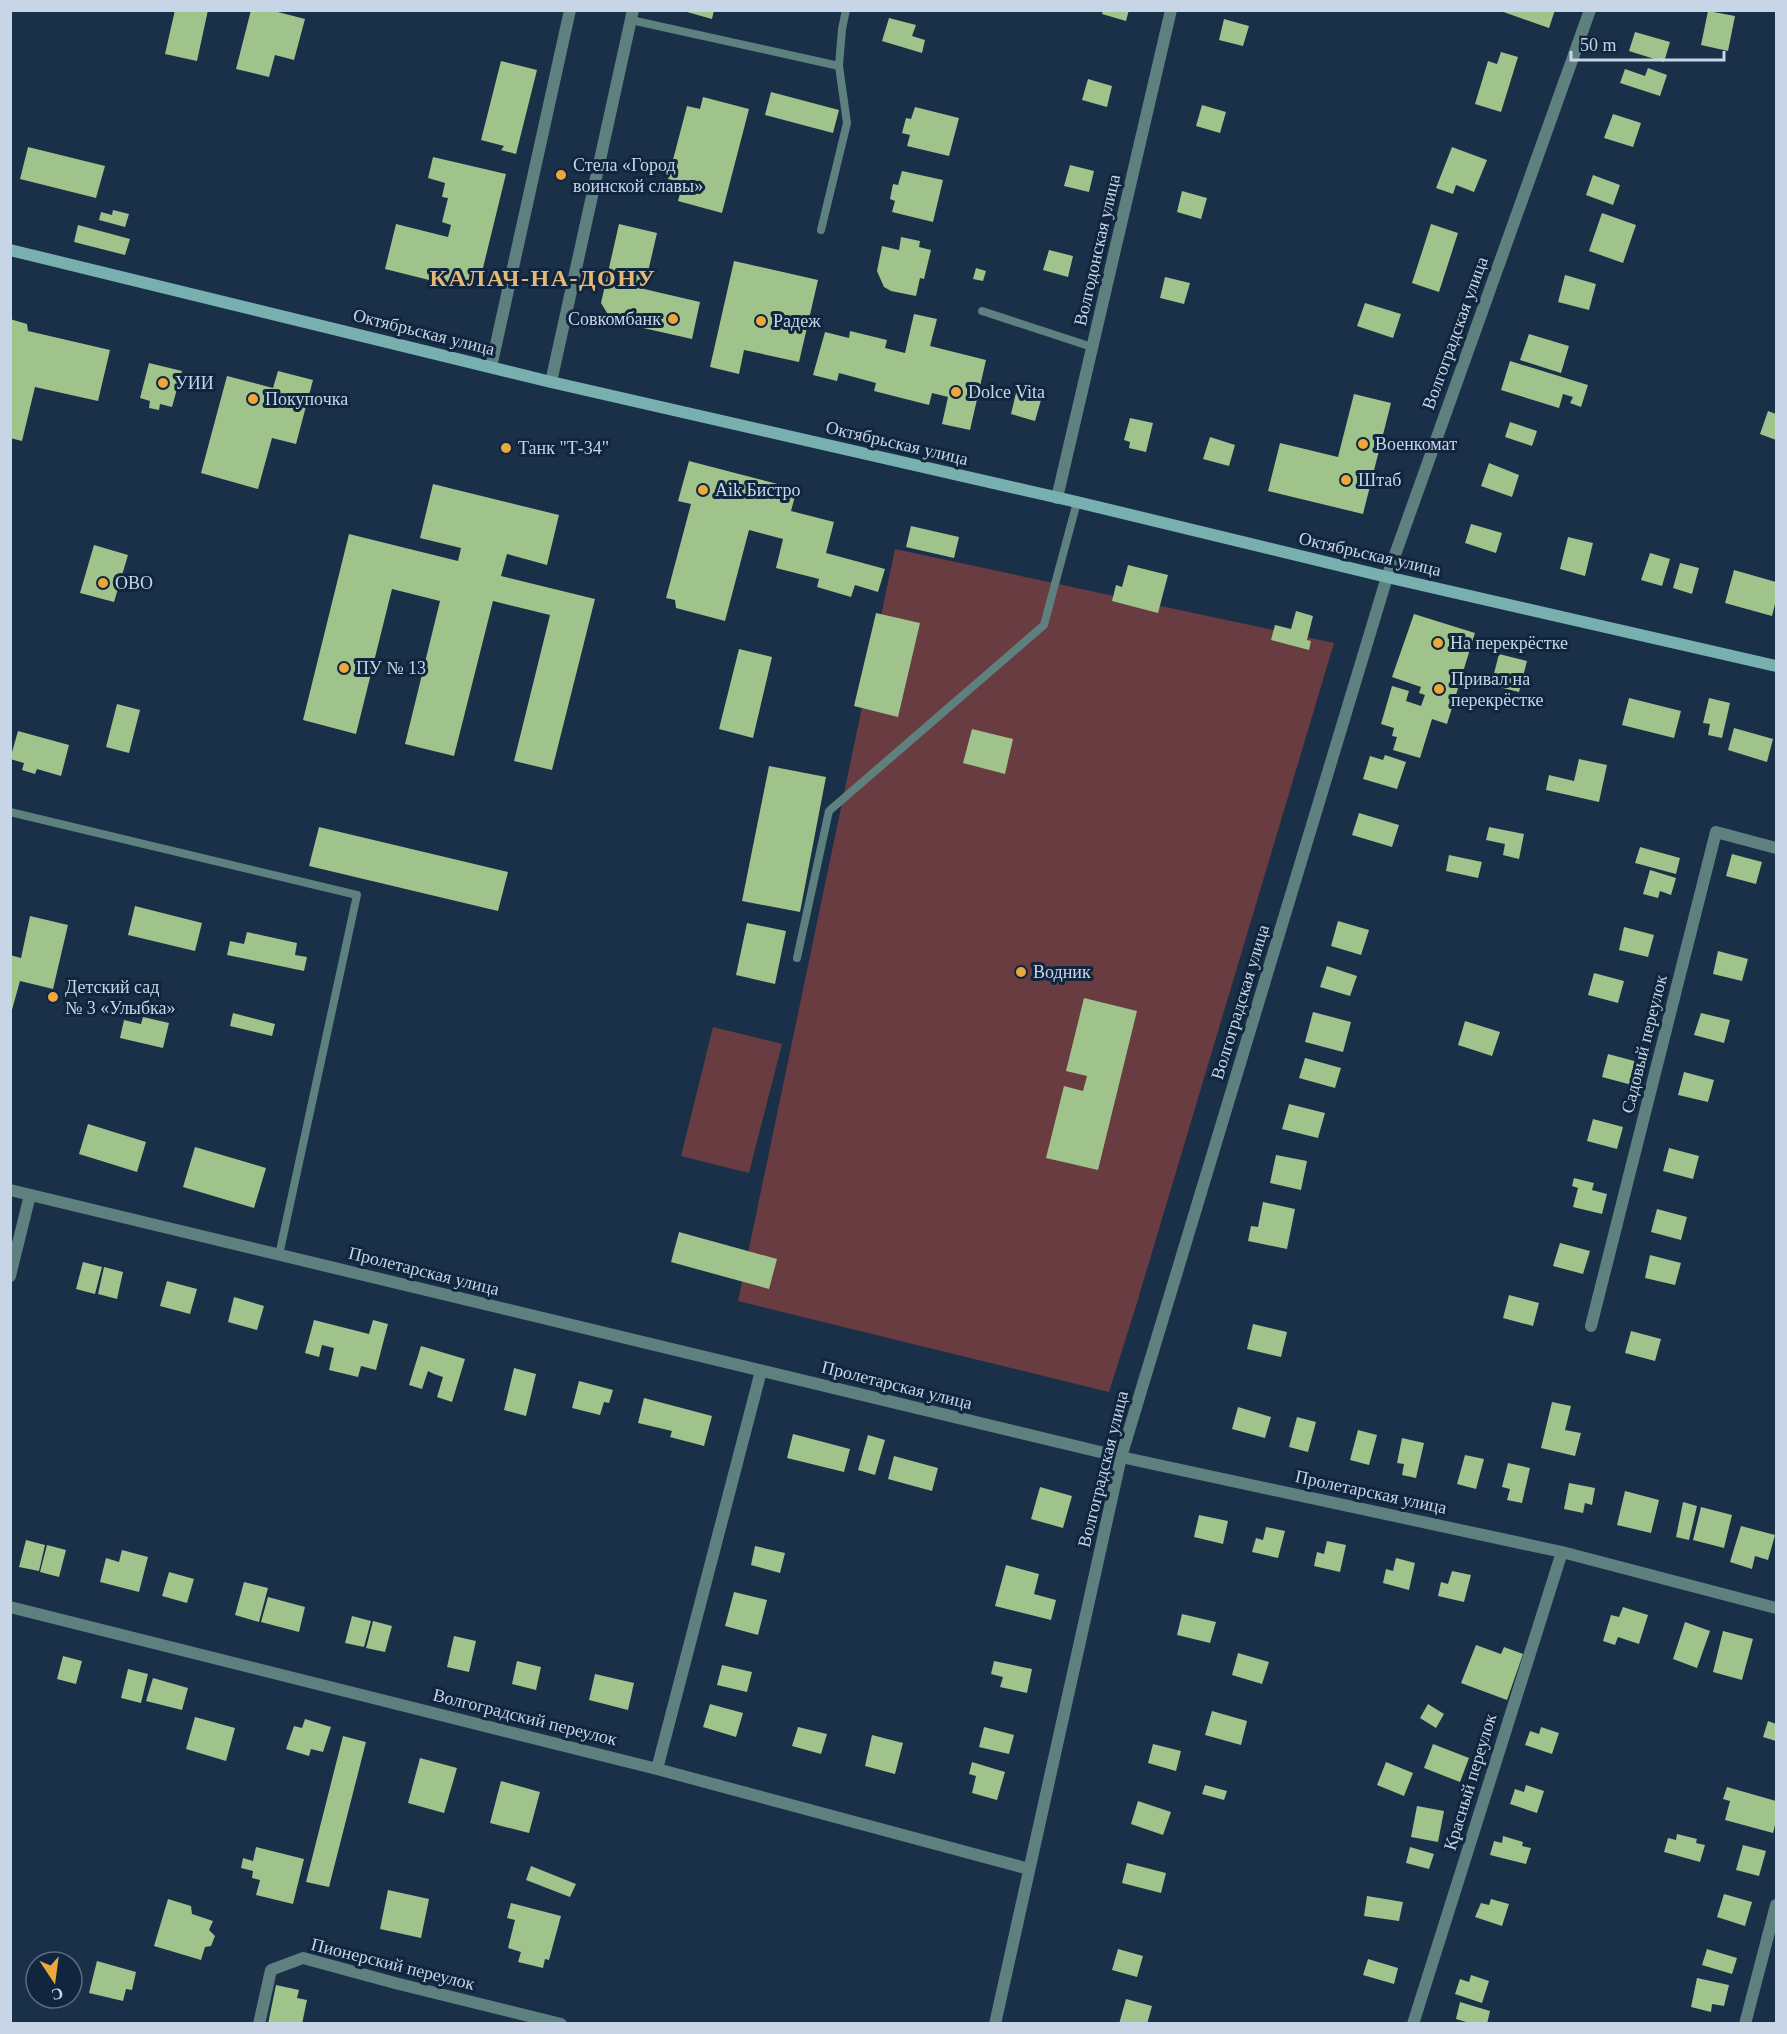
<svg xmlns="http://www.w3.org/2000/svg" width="1787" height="2034" font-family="'Times New Roman',serif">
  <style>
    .green { fill: #683c40 }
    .building { fill: #a0c38b }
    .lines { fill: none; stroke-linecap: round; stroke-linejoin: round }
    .service { stroke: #5e8180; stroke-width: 8 }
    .minor { stroke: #5e8180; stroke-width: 12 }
    .tertiary { stroke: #5e8180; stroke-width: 12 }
    .secondary { stroke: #78b0af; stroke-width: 12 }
    .poi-dot { fill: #eda83b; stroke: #10253e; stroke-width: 2 }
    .labels { text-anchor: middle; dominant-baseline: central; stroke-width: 6; stroke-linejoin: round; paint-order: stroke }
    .poi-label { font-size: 18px; fill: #c8d5e6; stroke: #10253e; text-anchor: start }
    .street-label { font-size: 18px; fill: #c8d5e6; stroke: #10253e }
    .district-label { font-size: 24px; font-weight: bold; letter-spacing: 1.5px; fill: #e7b776; stroke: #10253e }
  </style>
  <rect width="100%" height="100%" fill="#1a2f48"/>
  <path class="green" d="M895,549L1334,643L1136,1306L1109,1392L738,1301Z
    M713,1027L782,1044L749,1173L681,1156Z"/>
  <path class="building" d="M175,10H208L197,61L165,54Z
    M251,10H270L305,19L294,60L275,55L269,77L236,69Z
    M680,10H714L712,19Z
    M1103,10H1129L1126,21L1102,14Z
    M1498,10H1555L1549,28Z
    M1708,11L1735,16L1728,51L1701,45Z
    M889,18L916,25L912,36L925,40L922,53L882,41Z
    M1224,19L1249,26L1243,46L1219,40Z
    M1635,32L1670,42L1664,62L1629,51Z
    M1501,52L1518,57L1501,112L1475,104L1488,61L1497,64Z
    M501,61L537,70L516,154L501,150L504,146L481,140Z
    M1648,68L1667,75L1660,96L1620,83L1625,69L1645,76Z
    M1088,79L1112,86L1107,107L1082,100Z
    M771,92L839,110L833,133L765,115Z
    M703,97L749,109L722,213L678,201L683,182L668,179L687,106L700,109Z
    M1202,105L1226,112L1220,133L1196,126Z
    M915,107L959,118L949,156L907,146L910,135L902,133L906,118L911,119Z
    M1613,114L1641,123L1633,147L1604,138Z
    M28,147L105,166L96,198L20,179Z
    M1452,147L1487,160L1474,192L1456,185L1453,194L1436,188Z
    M433,157L506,174L482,272L461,288L385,269L396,224L448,237L451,225L442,222L448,198L442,197L445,183L428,178Z
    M1070,165L1094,171L1089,192L1064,186Z
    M902,171L943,180L933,222L892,212L895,201L890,199L893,184L898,185Z
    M1593,175L1620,185L1613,205L1586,195Z
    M1182,191L1207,198L1201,219L1177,212Z
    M113,210L129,214L125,227L99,220L101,212L112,215Z
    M1602,213L1636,225L1623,263L1589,251Z
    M619,224L657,233L644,289L700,302L692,339L612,321L601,303Z
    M1431,224L1458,233L1439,292L1412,283Z
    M78,225L130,239L125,255L74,242Z
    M901,237L920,241L919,247L931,250L924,279L920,278L916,296L891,291L884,287L877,271L882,246L899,250Z
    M1049,250L1073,256L1068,277L1043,270Z
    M734,261L818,280L799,362L744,350L739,374L710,367Z
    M976,268L986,271L983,281L973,279Z
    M1565,275L1596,284L1589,310L1558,302Z
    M1165,277L1190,283L1184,304L1160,298Z
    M1365,303L1401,314L1393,338L1357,326Z
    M914,314L937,319L930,346L986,360L970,430L942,424L948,397L932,393L929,405L874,391L876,383L839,373L837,381L813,375L825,332L849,338L850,331L887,340L885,348L905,353Z
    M10,319L27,324L28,331L110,350L98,401L35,387L22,441L10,438Z
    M1529,334L1569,346L1561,373L1520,360Z
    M1510,361L1588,385L1581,407L1570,403L1573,397L1563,394L1559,408L1501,390Z
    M149,363L182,371L172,407L160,404L159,410L149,408L150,401L140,398Z
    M278,371L313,380L296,444L272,438L258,489L201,473L227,376L273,388Z
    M1016,393L1041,400L1035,421L1011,414Z
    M1354,394L1391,403L1363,514L1268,491L1280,443L1338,457Z
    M1768,411L1776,414V440L1760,434Z
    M1130,418L1153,423L1146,452L1129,448L1130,442L1124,440Z
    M1510,422L1537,431L1532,446L1505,437Z
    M1210,437L1235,445L1229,466L1203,459Z
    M689,461L797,489L791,511L834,522L826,553L885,569L878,592L855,585L851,597L817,587L819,579L776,568L783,539L749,530L725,621L676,608L675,600L666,598L691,504L678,501Z
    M1489,463L1519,475L1512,497L1481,486Z
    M433,484L559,515L547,565L507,554L501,576L595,599L552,770L514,761L550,615L493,601L454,756L405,744L440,601L392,589L356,734L303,720L349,534L458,561L461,548L420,538Z
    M1471,524L1502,533L1496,553L1465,543Z
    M911,526L959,537L954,558L906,547Z
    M1568,537L1593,543L1585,576L1560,569Z
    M94,545L128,555L114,602L80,593Z
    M1650,553L1670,559L1662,586L1641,580Z
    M1680,563L1699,568L1692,594L1673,588Z
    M1128,565L1168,575L1158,613L1112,601L1116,585L1122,587Z
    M1734,570L1776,582V600L1772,616L1725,603Z
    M1296,611L1313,616L1307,640L1311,641L1309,650L1271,640L1275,625L1291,629Z
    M876,613L920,623L898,717L854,706Z
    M1414,614L1475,633L1447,724L1432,719L1420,758L1393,750L1397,737L1392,736L1394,728L1381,724L1392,686L1409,691L1406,701L1421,706L1425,695L1419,693L1421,687L1392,677Z
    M739,649L772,657L753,738L719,729Z
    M1499,654L1527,661L1519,692L1491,685Z
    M1629,698L1681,711L1674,738L1622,725Z
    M1709,698L1730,703L1722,738L1708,735L1710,724L1703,723Z
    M117,704L140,710L129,753L106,747Z
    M1734,728L1773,739L1767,762L1728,750Z
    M972,729L1013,739L1005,774L963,763Z
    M18,731L69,745L61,776L37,769L35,774L22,770L24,763L10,759Z
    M1385,755L1406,762L1397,789L1363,779L1370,756L1383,760Z
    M1579,759L1607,765L1599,802L1546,790L1549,775L1574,781Z
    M769,766L826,777L800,912L742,901Z
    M1359,813L1399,825L1392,847L1352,835Z
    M319,827L508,872L498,911L309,866Z
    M1489,827L1524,834L1519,859L1503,855L1505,844L1486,840Z
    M1640,847L1680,858L1676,874L1635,863Z
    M1732,854L1762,862L1756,884L1726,876Z
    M1449,855L1482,862L1478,878L1446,871Z
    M1650,870L1676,878L1671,895L1660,891L1658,898L1643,894Z
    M135,906L202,923L195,951L128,935Z
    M30,916L68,925L53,989L20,981L10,1017V955L21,958Z
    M1338,921L1369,930L1361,955L1331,946Z
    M747,923L786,931L775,984L736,975Z
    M1624,927L1654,935L1648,957L1619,950Z
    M247,932L297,943L295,955L307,957L304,971L227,955L230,941L244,944Z
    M1718,951L1748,959L1742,981L1713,974Z
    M1327,966L1357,976L1350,996L1320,987Z
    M1594,973L1624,981L1618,1003L1588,995Z
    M1084,998L1137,1011L1098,1170L1046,1158L1064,1086L1083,1091L1087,1076L1066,1071Z
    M1313,1012L1351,1022L1343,1052L1305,1042Z
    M233,1013L275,1024L272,1036L230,1026Z
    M1701,1013L1730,1020L1724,1043L1694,1035Z
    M143,1017L169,1023L163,1048L120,1038L124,1020L141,1024Z
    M1465,1021L1500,1032L1492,1056L1458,1045Z
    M1608,1054L1638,1062L1632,1085L1602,1077Z
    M1305,1058L1341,1068L1335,1088L1299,1078Z
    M1684,1072L1714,1080L1708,1102L1678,1095Z
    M1289,1104L1325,1113L1318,1138L1282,1129Z
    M1593,1119L1623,1127L1617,1149L1587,1141Z
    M88,1124L146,1142L137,1172L79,1154Z
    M195,1147L266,1168L254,1208L183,1187Z
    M1669,1148L1699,1156L1693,1179L1663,1171Z
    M1276,1155L1307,1161L1301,1190L1270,1183Z
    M1574,1178L1594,1183L1592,1190L1607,1194L1602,1214L1573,1207L1578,1188L1572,1186Z
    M1263,1202L1295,1209L1287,1249L1248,1241L1251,1226L1258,1227Z
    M1657,1209L1687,1217L1681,1240L1651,1232Z
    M679,1232L777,1259L769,1289L671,1262Z
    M1560,1243L1590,1251L1583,1274L1553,1266Z
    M1650,1255L1681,1263L1675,1285L1645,1278Z
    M83,1262L102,1267L95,1294L76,1289Z
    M104,1267L123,1272L117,1299L98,1294Z
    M167,1281L197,1289L190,1314L160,1306Z
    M1509,1295L1539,1303L1533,1326L1503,1318Z
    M234,1297L264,1306L257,1330L228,1322Z
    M314,1320L369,1334L373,1320L388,1324L376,1370L361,1366L358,1377L329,1370L334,1348L322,1345L319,1357L305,1353Z
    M1253,1324L1287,1332L1281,1357L1247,1349Z
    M1631,1331L1661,1339L1655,1361L1625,1353Z
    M421,1346L465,1359L452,1402L437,1397L443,1377L434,1374L428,1371L422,1389L409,1385Z
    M514,1368L536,1374L526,1416L504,1410Z
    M579,1381L613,1390L609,1403L604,1402L600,1415L572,1408Z
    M644,1398L712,1416L704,1446L670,1437L672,1431L638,1423Z
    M1552,1402L1571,1406L1565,1430L1581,1433L1575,1456L1541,1448Z
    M1238,1407L1271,1417L1265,1438L1232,1429Z
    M1297,1417L1316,1422L1308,1452L1289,1447Z
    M1358,1430L1377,1435L1369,1465L1350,1460Z
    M793,1434L850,1449L844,1472L787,1458Z
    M868,1435L885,1440L875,1475L858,1470Z
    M1402,1438L1424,1443L1416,1478L1402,1475L1404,1464L1397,1463Z
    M1465,1455L1484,1459L1476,1489L1457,1484Z
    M894,1456L938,1468L932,1491L888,1479Z
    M1508,1463L1530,1468L1522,1503L1507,1500L1510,1489L1502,1487Z
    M1569,1483L1595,1488L1592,1505L1585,1503L1583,1513L1564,1509Z
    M1040,1487L1072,1496L1063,1528L1031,1519Z
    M1625,1491L1659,1500L1651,1533L1617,1525Z
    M1683,1502L1697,1506L1689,1540L1676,1537Z
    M1701,1507L1732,1515L1724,1548L1693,1540Z
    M1199,1515L1228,1521L1223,1544L1194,1537Z
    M1741,1526L1775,1535L1768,1560L1755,1556L1752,1569L1730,1562Z
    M1266,1527L1285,1531L1278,1558L1252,1552L1256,1538L1263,1540Z
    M26,1540L45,1545L39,1571L19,1567Z
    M1327,1541L1346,1545L1340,1572L1314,1566L1317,1552L1324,1554Z
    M47,1545L66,1550L59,1577L40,1572Z
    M755,1546L785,1553L780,1573L751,1565Z
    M122,1550L148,1557L139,1592L100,1582L106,1558L119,1562Z
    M1396,1558L1415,1563L1409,1590L1383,1583L1386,1569L1393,1571Z
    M1006,1565L1039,1574L1034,1594L1056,1600L1051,1620L995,1606Z
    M1452,1571L1471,1575L1464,1602L1438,1596L1441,1582L1448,1584Z
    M169,1572L194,1579L187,1603L162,1596Z
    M244,1582L268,1588L259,1622L235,1615Z
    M734,1592L767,1600L758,1635L725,1626Z
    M268,1597L305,1607L299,1632L261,1622Z
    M1623,1607L1648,1615L1639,1644L1618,1637L1615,1645L1603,1641L1611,1615L1619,1617Z
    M1182,1614L1216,1622L1210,1643L1177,1635Z
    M352,1616L371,1621L364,1647L345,1643Z
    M373,1621L392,1626L385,1652L366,1648Z
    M1685,1622L1710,1631L1697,1668L1673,1659Z
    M1723,1631L1753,1639L1742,1680L1713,1672Z
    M454,1636L476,1641L469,1672L447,1667Z
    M1476,1645L1501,1654L1504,1647L1523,1654L1507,1700L1461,1683Z
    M1238,1653L1269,1662L1262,1684L1232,1675Z
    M63,1656L82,1661L76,1684L57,1679Z
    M517,1661L541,1667L536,1690L512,1684Z
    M994,1661L1032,1669L1027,1693L1000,1687L1003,1677L991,1674Z
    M722,1665L752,1672L747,1692L717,1685Z
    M128,1669L148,1674L141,1703L121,1698Z
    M595,1674L634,1683L628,1710L589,1700Z
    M153,1678L188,1688L182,1710L146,1701Z
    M710,1704L743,1713L736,1737L703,1727Z
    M1428,1704L1444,1714L1436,1728L1420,1718Z
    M1212,1711L1247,1721L1241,1745L1205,1735Z
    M195,1717L235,1728L226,1761L186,1749Z
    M305,1719L331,1727L323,1752L311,1749L309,1756L286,1749L294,1726L302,1728Z
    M1768,1721L1776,1724V1741L1763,1737Z
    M798,1727L827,1734L821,1754L792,1746Z
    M984,1727L1014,1735L1009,1754L979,1747Z
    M1541,1727L1559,1733L1552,1754L1525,1745L1530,1731L1539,1734Z
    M872,1735L903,1743L895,1774L865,1766Z
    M343,1736L366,1742L329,1887L306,1882Z
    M1153,1744L1181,1751L1176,1771L1148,1763Z
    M1433,1744L1469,1758L1460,1782L1424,1768Z
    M420,1758L457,1768L444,1813L408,1803Z
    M972,1762L1005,1772L997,1800L972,1793L976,1776L969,1774Z
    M1386,1762L1413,1773L1404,1796L1377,1785Z
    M501,1781L540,1792L529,1833L490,1823Z
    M1205,1785L1227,1791L1224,1800L1202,1794Z
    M1526,1785L1544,1791L1537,1813L1510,1804L1515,1789L1524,1792Z
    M1727,1787L1776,1801V1821L1773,1833L1725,1820L1730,1801L1723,1799Z
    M1138,1801L1171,1812L1163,1835L1131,1824Z
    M1417,1806L1444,1811L1438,1842L1411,1837Z
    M1677,1834L1697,1839L1696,1843L1705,1845L1700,1862L1664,1852L1668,1838L1676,1840Z
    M1503,1836L1523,1842L1522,1846L1531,1848L1526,1864L1490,1855L1494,1841L1502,1843Z
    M1743,1845L1766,1851L1759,1876L1736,1870Z
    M256,1847L304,1859L293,1904L256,1895L260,1880L252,1878L253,1871L241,1868L243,1858L253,1861Z
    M1410,1847L1434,1854L1429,1869L1406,1863Z
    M1127,1863L1166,1873L1161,1893L1122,1883Z
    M531,1866L576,1884L570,1897L526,1880Z
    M388,1890L429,1899L421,1938L380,1929Z
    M1724,1894L1752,1902L1745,1926L1717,1917Z
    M1367,1896L1403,1902L1399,1921L1364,1916Z
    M168,1899L191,1906L192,1914L213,1921L209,1930L215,1936L211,1946L205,1947L201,1960L154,1946Z
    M1491,1899L1509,1904L1502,1926L1475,1917L1481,1903L1489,1905Z
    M511,1903L561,1916L549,1960L545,1959L543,1968L518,1962L521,1952L508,1948L515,1920L507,1918Z
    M1118,1949L1143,1956L1137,1977L1112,1970Z
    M1707,1949L1737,1958L1732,1974L1702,1965Z
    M1368,1959L1398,1968L1394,1984L1363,1975Z
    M97,1961L136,1972L132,1990L126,1989L123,2001L89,1993Z
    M1471,1975L1489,1981L1482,2003L1455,1994L1460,1979L1469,1982Z
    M1697,1978L1729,1985L1724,2006L1712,2004L1711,2012L1691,2007Z
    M276,1985L299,1990L297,1998L307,2000L302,2024H268Z
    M1126,1999L1152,2006L1147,2024H1119Z
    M1460,2002L1490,2011L1487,2024H1473L1456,2019Z"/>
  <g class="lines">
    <path class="service" d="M631,20L839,66
      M821,230L847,123L839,66L842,29L846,10
      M982,311L1092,347
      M10,812L357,895L279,1255
      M797,958L829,811L1044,625L1077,502"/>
    <path class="minor" d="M491,367L570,10
      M551,382L633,10
      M1057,498L1171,10
      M10,1190L1121,1457L1562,1552L1776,1608
      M10,1276L30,1195
      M1591,1326L1716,832L1776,848
      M10,1607L657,1769L1029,1869
      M657,1769L761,1371
      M259,2024L271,1970L303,1958L395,1983L561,2024
      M1413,2024L1562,1552
      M1745,2024L1776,1905"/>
    <path class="tertiary" d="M995,2024L1121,1457L1387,577L1590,10"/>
    <path class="secondary" d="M10,250L551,382L1077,502L1387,577L1776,666"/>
  </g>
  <g class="poi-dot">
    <circle cx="561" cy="175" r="6"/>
    <circle cx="673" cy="319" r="6"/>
    <circle cx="761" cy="321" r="6"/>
    <circle cx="163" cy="383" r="6"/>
    <circle cx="956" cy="392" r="6"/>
    <circle cx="253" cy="399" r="6"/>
    <circle cx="1363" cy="444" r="6"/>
    <circle cx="506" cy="448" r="6"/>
    <circle cx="1346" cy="480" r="6"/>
    <circle cx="703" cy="490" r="6"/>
    <circle cx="103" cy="583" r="6"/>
    <circle cx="1438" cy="643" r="6"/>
    <circle cx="344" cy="668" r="6"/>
    <circle cx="1439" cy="689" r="6"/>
    <circle cx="1021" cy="972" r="6"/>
    <circle cx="53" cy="997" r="6"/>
  </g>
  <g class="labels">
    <g class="poi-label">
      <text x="573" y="165">Стела «Город<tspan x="573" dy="21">воинской славы»</tspan></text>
      <text x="661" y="319" text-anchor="end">Совкомбанк</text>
      <text x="773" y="321">Радеж</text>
      <text x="175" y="383">УИИ</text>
      <text x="968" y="392">Dolce Vita</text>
      <text x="265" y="399">Покупочка</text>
      <text x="1375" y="444">Военкомат</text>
      <text x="518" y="448">Танк "Т-34"</text>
      <text x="1358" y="480">Штаб</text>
      <text x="715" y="490">Aik Бистро</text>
      <text x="115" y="583">ОВО</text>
      <text x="1450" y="643">На перекрёстке</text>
      <text x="356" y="668">ПУ № 13</text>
      <text x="1451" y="679">Привал на<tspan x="1451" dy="21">перекрёстке</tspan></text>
      <text x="1033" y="972">Водник</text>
      <text x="65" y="987">Детский сад<tspan x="65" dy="21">№ 3 «Улыбка»</tspan></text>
    </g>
    <g class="street-label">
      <text transform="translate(1097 250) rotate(-77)">Волгодонская улица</text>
      <text transform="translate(424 332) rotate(14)">Октябрьская улица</text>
      <text transform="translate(1455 333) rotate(-70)">Волгоградская улица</text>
      <text transform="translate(897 443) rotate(13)">Октябрьская улица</text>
      <text transform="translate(1370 554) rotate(13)">Октябрьская улица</text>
      <text transform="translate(1240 1002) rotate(-73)">Волгоградская улица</text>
      <text transform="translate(1644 1044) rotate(-76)">Садовый переулок</text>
      <text transform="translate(424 1271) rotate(14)">Пролетарская улица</text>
      <text transform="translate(897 1385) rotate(14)">Пролетарская улица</text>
      <text transform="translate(1103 1469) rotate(-76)">Волгоградская улица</text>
      <text transform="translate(1371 1492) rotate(12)">Пролетарская улица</text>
      <text transform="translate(525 1717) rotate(14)">Волгоградский переулок</text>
      <text transform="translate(1470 1782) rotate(-73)">Красный переулок</text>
      <text transform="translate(393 1964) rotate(14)">Пионерский переулок</text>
    </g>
    <g class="district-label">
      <text x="543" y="278">КАЛАЧ-НА-ДОНУ</text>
    </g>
  </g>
  <rect width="1787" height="2034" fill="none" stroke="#c8d5e6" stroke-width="24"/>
  <g transform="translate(54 1980) rotate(167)"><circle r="28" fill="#10253e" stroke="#5a6b81" stroke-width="1.5"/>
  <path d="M0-4.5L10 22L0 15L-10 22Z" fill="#eda83b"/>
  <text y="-9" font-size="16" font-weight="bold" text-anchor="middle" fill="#c8d5e6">С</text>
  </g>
  <path d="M1571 51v9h153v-9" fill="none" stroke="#c8d5e6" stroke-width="3"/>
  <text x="1580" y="51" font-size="18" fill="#c8d5e6" stroke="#10253e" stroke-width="4.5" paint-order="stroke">50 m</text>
</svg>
